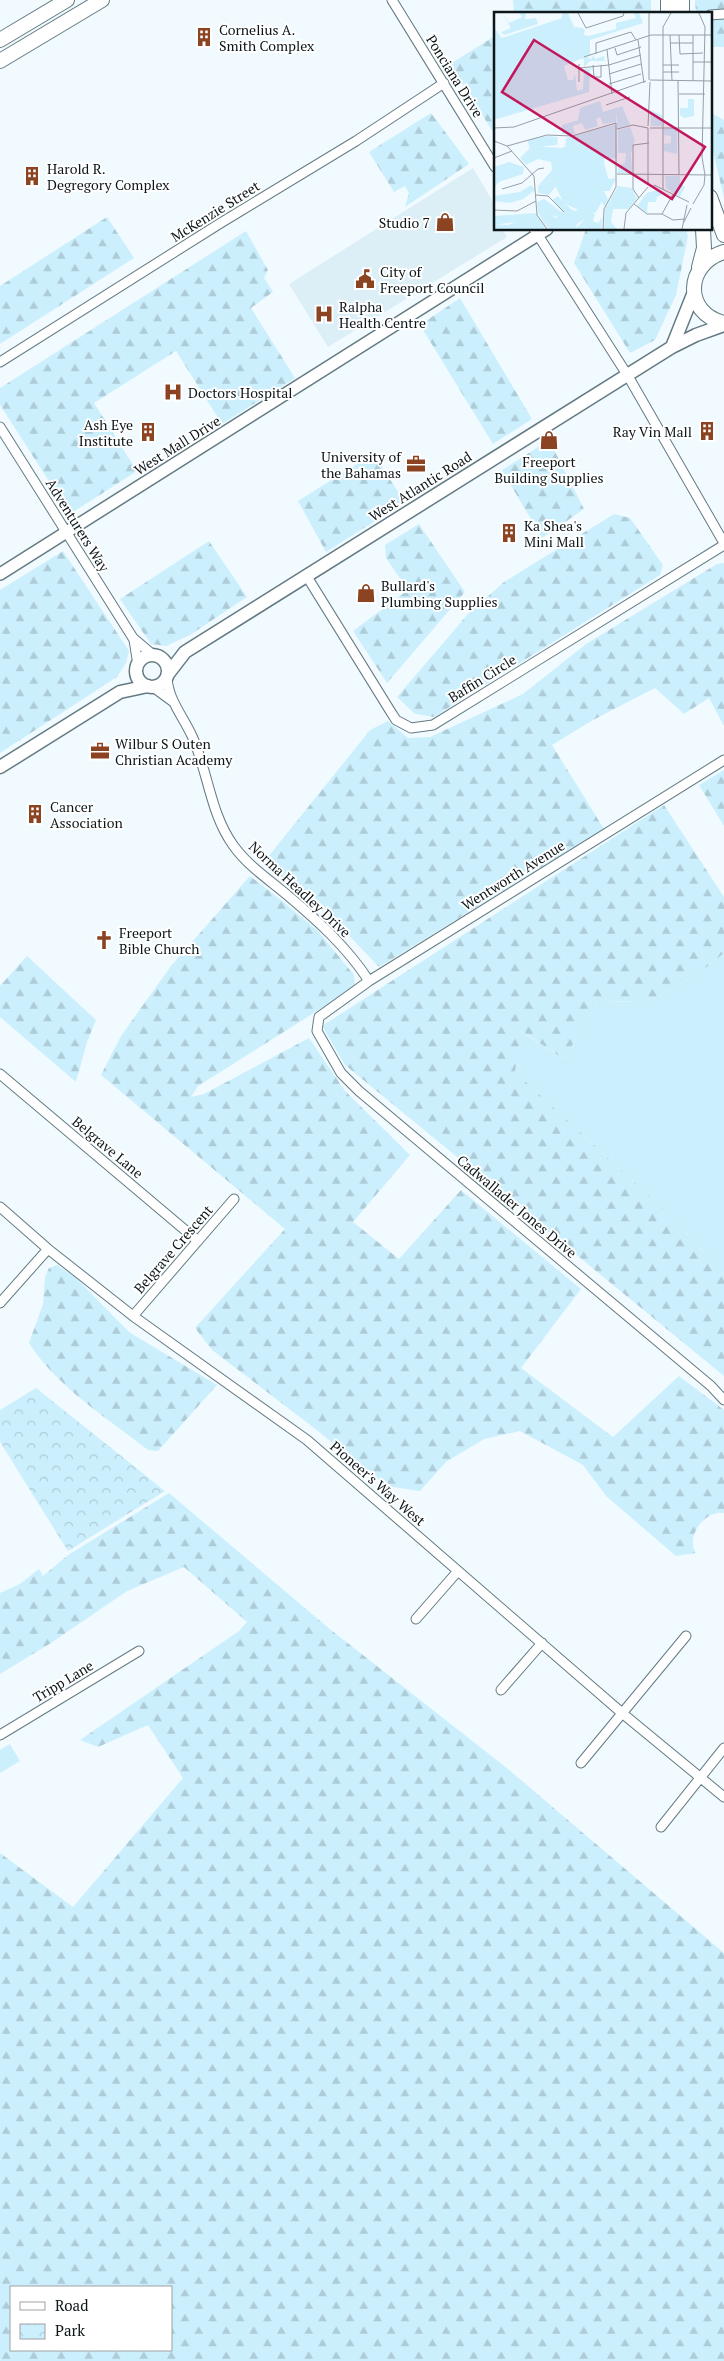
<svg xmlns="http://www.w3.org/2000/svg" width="724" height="2361" font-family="'PT Serif',serif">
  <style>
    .built { fill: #dceff6 }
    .grass { fill: #cceffd }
    .forest { fill: url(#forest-firs); fill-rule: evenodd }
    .park { fill: url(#park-crowns) }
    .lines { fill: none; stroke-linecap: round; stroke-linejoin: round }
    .minor-casing { stroke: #637a82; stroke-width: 11 }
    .tertiary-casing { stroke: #637a82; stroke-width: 14 }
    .secondary-casing { stroke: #637a82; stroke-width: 15 }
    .primary-casing { stroke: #637a82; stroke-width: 16 }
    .minor { stroke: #fff; stroke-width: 9 }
    .tertiary { stroke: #fff; stroke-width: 11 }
    .secondary { stroke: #fff; stroke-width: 12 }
    .primary { stroke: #fff; stroke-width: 14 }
    .labels { text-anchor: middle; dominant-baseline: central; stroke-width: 4; stroke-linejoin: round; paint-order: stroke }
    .poi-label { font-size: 14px; fill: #0d1619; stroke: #fff; text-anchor: start }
    .street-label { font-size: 14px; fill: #0d1619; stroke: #fff }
    .inset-road { fill: none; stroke: #969fa3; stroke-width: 1 }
    .view { fill: #c2185b; fill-opacity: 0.15; stroke: #c2185b; stroke-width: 2.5 }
    .inset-edge { fill: none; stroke: #0d1619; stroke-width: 2.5 }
  </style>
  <defs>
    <pattern id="forest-firs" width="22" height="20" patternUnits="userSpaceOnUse" patternTransform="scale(1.25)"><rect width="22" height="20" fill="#cceffd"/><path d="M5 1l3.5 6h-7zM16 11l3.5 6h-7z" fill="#aeccd8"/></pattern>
    <pattern id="park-crowns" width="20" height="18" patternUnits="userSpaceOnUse" patternTransform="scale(1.25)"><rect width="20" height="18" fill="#cceffd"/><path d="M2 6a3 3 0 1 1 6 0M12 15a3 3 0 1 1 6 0" fill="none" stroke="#aeccd8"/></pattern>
  </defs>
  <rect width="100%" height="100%" fill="#f1fbff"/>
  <path class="built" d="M473,168L495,205V229H502L507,237L328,347L289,284Z"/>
  <path class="grass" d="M724,953V1275L669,1214L515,1072L520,1031L564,1059L598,1001L647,1002L698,974Z
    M10,1744L20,1761L0,1773V1750Z"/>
  <path class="forest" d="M513,0H651V14H514Z
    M695,0H724V47H710V14H696Z
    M495,36V135L450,64Z
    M710,112L724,120V198L710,139Z
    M431,113L469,164L405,207L409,193L405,186L394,192L369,152Z
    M107,217L134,258L0,344V286Z
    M586,229H686L688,236L676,295L655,340L630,353L574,263Z
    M246,231L268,270L264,278L273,292L251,308L295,378L222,424L176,351L94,403L137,471L70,514L0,405V388Z
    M460,298L532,419L493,444L420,325Z
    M549,440L584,509L542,538L502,470Z
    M373,454L405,502L326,552L298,501Z
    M614,514L630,518L663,565L660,575L434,717L415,714L397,697L468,614L504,582Z
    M419,524L465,592L387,683L353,631L408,590L386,558L385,545Z
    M209,541L247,597L190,635L166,646L151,644L120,599Z
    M63,551L129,651L126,663L117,677L0,753V590Z
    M724,563V726L709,698L684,714L655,688L593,720L552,745L604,829L379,967L336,922L264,862L370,730L388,721L408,738L430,737L523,694L586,644L717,564Z
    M724,770V826L699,785Z
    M664,805L724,897V953L698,974L647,1002L598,1001L564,1059L521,1031L515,1072L669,1214L724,1275V1376L345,1065L322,1026Z
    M250,876L281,900L318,931L354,975L355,987L198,1086L191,1097L204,1094L309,1038L345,1091L410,1155L353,1222L399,1259L461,1190L581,1289L521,1368L613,1437L679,1376L724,1410V1513C705,1510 685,1536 696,1553L676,1556L606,1496L583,1465L520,1431L484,1439L446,1462L420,1491L386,1486L318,1431L212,1350L195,1328L285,1229L101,1075L121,1036L171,966Z
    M27,956L96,1020L87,1042L76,1082L0,1017V986Z
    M57,1265L75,1277L129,1332L217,1385L158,1451L148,1450C107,1418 57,1387 29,1343L43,1304L45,1277L49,1268Z
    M169,1493L331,1630L508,1769L724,1953V2361H0V1853L73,1907L183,1778L148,1725L98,1747L80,1740L239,1631L247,1622L184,1567L127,1591L51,1643L0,1674V1593L20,1584L39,1569L43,1576L68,1555ZM11,2287H171V2350H11Z"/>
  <path class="park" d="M36,1388L165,1491L68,1551L0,1442V1410Z"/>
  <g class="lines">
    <g class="minor-casing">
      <path id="minor" d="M392,0L495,167
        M710,15L724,14
        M534,229L628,376L724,543
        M0,362L219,224L356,141L444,83
        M0,427L133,638L153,655
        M306,575L389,709L396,720L411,728L433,725L724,545
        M134,640L138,665
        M167,677C168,700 183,716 192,736C208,771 210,813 233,845C247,865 268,879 286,894C317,920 347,947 369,981
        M153,687L172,701
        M724,760L369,981L319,1017L317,1031L341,1073L359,1091L711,1386L724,1400
        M0,1074L198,1241
        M0,1207L48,1249L133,1316L307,1440L622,1713L724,1797
        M0,1303L48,1249
        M133,1316L234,1199
        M416,1619L458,1571
        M501,1690L542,1643
        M0,1735L139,1651
        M581,1763L686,1636
        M661,1827L724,1748"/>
    </g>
    <g class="tertiary-casing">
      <path id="tertiary" d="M0,574L547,229"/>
    </g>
    <g class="secondary-casing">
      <path id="secondary" d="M672,347L694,292
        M136 671a16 16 0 1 1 32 0a16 16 0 1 1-32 0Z
        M168,674L185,652L672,347L696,335L724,325
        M0,767L120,692L148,686"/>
    </g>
    <g class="primary-casing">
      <path id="primary" d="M668,0V14
        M682,0V14
        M0,40L67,0
        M0,61L102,0
        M710,197L724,235
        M724,252C685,264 683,313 724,323
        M699,267L704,248L703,229"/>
    </g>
    <use href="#minor" class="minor"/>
    <use href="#tertiary" class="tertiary"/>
    <use href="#secondary" class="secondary"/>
    <use href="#primary" class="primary"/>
  </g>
  <defs>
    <g id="building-bare" transform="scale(1.5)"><path d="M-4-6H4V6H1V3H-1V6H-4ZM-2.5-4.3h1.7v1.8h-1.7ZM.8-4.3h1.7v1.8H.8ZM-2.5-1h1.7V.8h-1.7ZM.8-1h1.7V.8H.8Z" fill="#8b4322" stroke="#fff" stroke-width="2.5" paint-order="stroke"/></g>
    <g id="shop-bare" transform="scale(1.5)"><path d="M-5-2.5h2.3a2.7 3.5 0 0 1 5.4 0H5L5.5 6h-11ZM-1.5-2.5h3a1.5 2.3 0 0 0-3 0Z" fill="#8b4322" stroke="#fff" stroke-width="2.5" paint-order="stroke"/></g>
    <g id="civic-bare" transform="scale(1.5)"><path d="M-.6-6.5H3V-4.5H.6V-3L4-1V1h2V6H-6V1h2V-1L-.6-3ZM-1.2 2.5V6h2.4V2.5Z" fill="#8b4322" stroke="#fff" stroke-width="2.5" paint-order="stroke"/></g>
    <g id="hospital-bare" transform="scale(1.5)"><path d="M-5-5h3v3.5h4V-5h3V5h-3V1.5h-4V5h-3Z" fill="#8b4322" stroke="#fff" stroke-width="2.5" paint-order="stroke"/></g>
    <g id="office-bare" transform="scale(1.5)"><path d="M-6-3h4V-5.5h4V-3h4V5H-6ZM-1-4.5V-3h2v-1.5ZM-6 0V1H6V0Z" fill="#8b4322" stroke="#fff" stroke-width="2.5" paint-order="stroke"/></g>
    <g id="church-bare" transform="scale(1.5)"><path d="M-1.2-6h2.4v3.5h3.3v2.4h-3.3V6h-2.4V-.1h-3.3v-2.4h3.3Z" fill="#8b4322" stroke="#fff" stroke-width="2.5" paint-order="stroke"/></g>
  </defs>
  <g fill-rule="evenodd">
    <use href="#building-bare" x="204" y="37"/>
    <use href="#building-bare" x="32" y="176"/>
    <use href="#shop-bare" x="445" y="222"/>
    <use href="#civic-bare" x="365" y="279"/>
    <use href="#hospital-bare" x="324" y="314"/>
    <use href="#hospital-bare" x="173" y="392"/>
    <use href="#building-bare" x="707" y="431"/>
    <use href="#building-bare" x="148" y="432"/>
    <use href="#shop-bare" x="549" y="440"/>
    <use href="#office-bare" x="416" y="464"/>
    <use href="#building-bare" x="509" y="533"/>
    <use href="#shop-bare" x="366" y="593"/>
    <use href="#office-bare" x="100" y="751"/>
    <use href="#building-bare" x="35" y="814"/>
    <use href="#church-bare" x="104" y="940"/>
  </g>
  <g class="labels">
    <g class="poi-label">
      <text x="219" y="29">Cornelius A.<tspan x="219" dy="16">Smith Complex</tspan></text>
      <text x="47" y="168">Harold R.<tspan x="47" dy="16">Degregory Complex</tspan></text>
      <text x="430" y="222" text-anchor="end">Studio 7</text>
      <text x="380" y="271">City of<tspan x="380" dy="16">Freeport Council</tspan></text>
      <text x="339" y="306">Ralpha<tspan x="339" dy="16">Health Centre</tspan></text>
      <text x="188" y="392">Doctors Hospital</text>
      <text x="133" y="424" text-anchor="end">Ash Eye<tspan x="133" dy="16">Institute</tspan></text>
      <text x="692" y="431" text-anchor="end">Ray Vin Mall</text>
      <text x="401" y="456" text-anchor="end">University of<tspan x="401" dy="16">the Bahamas</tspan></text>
      <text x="549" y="461" text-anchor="middle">Freeport<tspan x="549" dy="16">Building Supplies</tspan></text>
      <text x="524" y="525">Ka Shea's<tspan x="524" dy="16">Mini Mall</tspan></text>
      <text x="381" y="585">Bullard's<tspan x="381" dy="16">Plumbing Supplies</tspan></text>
      <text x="115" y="743">Wilbur S Outen<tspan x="115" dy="16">Christian Academy</tspan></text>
      <text x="50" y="806">Cancer<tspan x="50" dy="16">Association</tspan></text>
      <text x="119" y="932">Freeport<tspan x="119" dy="16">Bible Church</tspan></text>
    </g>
    <g class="street-label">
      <text transform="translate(455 76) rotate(58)">Ponciana Drive</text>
      <text transform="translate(215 211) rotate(-32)">McKenzie Street</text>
      <text transform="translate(177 445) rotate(-32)">West Mall Drive</text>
      <text transform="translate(420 486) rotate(-32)">West Atlantic Road</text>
      <text transform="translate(78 525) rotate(58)">Adventurers Way</text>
      <text transform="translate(482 678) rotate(-32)">Baffin Circle</text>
      <text transform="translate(513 875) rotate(-32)">Wentworth Avenue</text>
      <text transform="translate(300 889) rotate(43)">Norma Headley Drive</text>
      <text transform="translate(108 1147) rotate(40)">Belgrave Lane</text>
      <text transform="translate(517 1206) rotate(40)">Cadwallader Jones Drive</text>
      <text transform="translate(173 1249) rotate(-49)">Belgrave Crescent</text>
      <text transform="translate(378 1483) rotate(41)">Pioneer's Way West</text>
      <text transform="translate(63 1681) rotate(-31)">Tripp Lane</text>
    </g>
  </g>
  <g transform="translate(494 12)">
    <rect width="218" height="218" fill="#f1fbff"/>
    <path d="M110,124L113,126L110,151L115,169L106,181L109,188L102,200L83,212L82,216H64L48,208L44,200L48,198L62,206L84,198L70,191L58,168L44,174L58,158L57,150L44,147L32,153L26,146L38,134L67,136ZM15,150L30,155L29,162L5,170L0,176V155ZM37,173L41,178L29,187L16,191L0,189V184L26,180ZM41,201L42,204L33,208L0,213V204Z" fill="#cceffd"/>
    <path d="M8,1L15,11L28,5L25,1H32L31,7L42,6L44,12L10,23L7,20L17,16ZM68,1H74L80,15L88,16L91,18L90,23L95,24L122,17V11L142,6L140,1H145L149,11L96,28V43L88,46L95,45L96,48L100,43L101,47L110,44L111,49H96L90,55V47H86L70,54L74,68H79L81,62L83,79L89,77L90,57L99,56L96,58L95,80L0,108V16L8,26L68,6ZM194,87H200V104L190,106L186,103V96H194ZM106,89L109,100L128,94L136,113L123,116V100L122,110L109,112L106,105L102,107L104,114L91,118L88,111L79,114L81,122H68V113L84,108L86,96ZM156,98L168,103V114H157ZM122,112L123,146L110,147V124L71,135L72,126ZM136,115L141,128L137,141L138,161H124V154L131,151L132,141H124V118ZM183,116V142L170,139V132L177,131V124L170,123V117ZM53,124L64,125L63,133L35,136L34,128ZM60,136L58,143L66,147L46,145L44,140ZM81,162H87L91,168L83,167L79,175L97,191L80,180L65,164L79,167ZM171,164H186V171L191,175L186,185L172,176ZM122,166L116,179H110L114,188L110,195L100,168L103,167L110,176L114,167ZM58,168L62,174L55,183L44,181V174ZM124,174L138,176L143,187L134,197H119L117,210L123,217H110L111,197ZM163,178L171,181L163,185L162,190H154L153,201L143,194L153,181ZM64,184L77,197L88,202L72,207L44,200L43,190L50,187L70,202L58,188ZM98,200L101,203L99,209L104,211L108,206L107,217H55L48,208L65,216H82ZM42,201L52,217H0V212L14,213Z" fill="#cceffd"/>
    <path class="inset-road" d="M84,1L92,16L129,4L130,1M176,23L178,69M185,23L186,42M199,23V69M144,28L150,71M176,31H199M121,36L123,43L147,35M113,38L118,82M102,42V31L137,20L142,28M186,42L209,41M90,45L157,23H218M199,50H218M99,53L100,65H107V53M169,53H185M85,56L115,53L147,43M169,60H185M115,62L147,52M155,68V1M156,68L218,69M184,69L185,163M85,70V52M115,72L147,62M185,82H211M112,93L136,85M154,114L156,70M0,116L20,115L152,69M154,116V173M156,116H218M123,117L139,113L154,116M0,129L13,134L40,164L43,203L53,217M13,134L53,123L78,124L122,111V175L110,197L109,217M0,146L18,139M123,162L218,163M160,173L195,190M8,177L28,171L44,157L50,156M169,177V15L177,1M42,183L54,184L70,200M145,186L139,177V133L155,131M140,192L153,202H168L179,208L191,207M199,192L210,173L211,163L208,145L211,15L205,1M0,198L23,199L42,189M168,202L179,182M190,210L197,196M130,217L132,201L154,175M188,217L193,193"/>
    <path class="view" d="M40,28L211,135L178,187L8,80Z"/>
    <rect width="218" height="218" class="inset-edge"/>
  </g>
  <rect x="10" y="2286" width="162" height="65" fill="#ffffff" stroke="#9ea2a3"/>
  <rect x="20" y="2302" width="25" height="8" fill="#ffffff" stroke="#9ea2a3"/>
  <text x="55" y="2311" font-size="15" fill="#0d1619">Road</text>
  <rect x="20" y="2324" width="25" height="15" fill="url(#park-crowns)" stroke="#9ea2a3"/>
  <text x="55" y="2336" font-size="15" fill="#0d1619">Park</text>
</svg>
